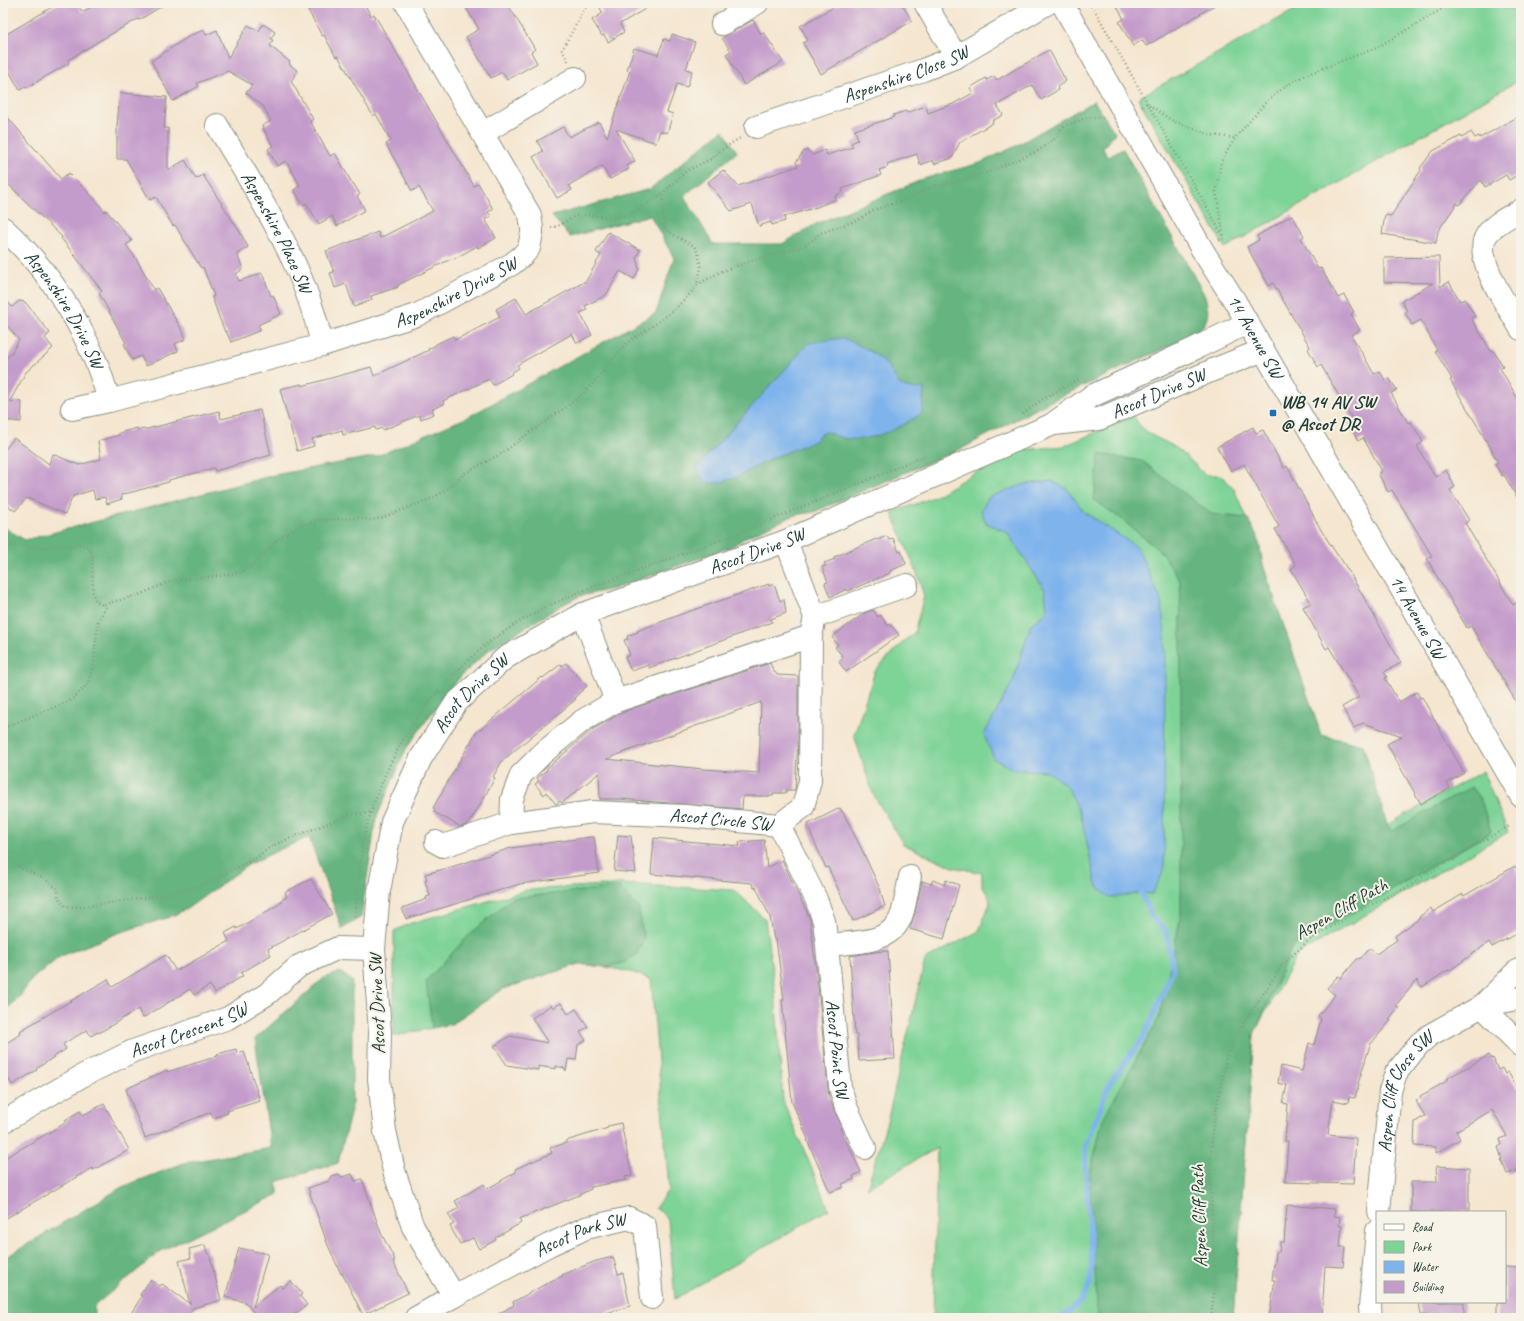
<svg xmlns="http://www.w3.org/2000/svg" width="1524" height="1321" font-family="Caveat,sans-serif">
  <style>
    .green { fill: #7ed397; stroke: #4e8866 }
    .forest { fill: #66b580; stroke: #42795a }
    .water { fill: #7eb3ec; stroke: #4e7890 }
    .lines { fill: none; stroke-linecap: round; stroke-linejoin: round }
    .stream { stroke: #7eb3ec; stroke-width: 5.5 }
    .building { fill: #c49ccb; fill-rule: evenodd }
    .minor-casing { stroke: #8a9282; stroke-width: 24 }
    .path { stroke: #8a9282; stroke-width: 2.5; stroke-dasharray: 1 3; stroke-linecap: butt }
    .minor { stroke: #fff; stroke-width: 22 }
    .poi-dot { fill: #1f6fb2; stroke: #f7f3e8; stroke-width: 1.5 }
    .labels { text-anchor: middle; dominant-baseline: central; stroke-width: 4; stroke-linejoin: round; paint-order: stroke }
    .street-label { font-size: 19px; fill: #1f3d34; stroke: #f7f3e8 }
    .poi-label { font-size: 19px; font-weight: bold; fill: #1f3d34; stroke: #f7f3e8; text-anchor: start }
  </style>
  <rect width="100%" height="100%" fill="#f7f3e8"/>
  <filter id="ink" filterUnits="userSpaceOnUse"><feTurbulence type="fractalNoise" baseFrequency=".025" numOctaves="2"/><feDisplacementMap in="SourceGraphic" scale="8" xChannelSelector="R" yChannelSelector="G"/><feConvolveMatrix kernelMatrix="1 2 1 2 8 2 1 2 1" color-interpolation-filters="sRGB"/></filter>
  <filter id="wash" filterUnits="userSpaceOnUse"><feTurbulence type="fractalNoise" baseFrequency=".012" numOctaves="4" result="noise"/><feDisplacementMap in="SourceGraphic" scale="16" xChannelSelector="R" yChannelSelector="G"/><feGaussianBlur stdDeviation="0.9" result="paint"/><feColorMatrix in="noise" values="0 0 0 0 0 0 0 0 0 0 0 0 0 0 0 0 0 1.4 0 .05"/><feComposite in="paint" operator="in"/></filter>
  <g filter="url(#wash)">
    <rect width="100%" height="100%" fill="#f5e6d0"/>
    <path class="green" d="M1307,3H1521V79L1225,248L1138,98Z
      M1134,416C1145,438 1164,438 1180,451C1189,458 1197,467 1205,475H1220L1233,487L1247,518L1258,538L1263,565L1321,735L1363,745L1387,825L1483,771L1508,832L1297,955L1254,1033L1233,1318H933L937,1148L867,1188L888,1118L925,960L979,931L990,903L989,897L982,886V873L953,867L903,844L873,794L854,735L875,671L905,640L914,633L924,596L915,568L892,513L934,497L969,476L1022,450L1064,446Z
      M620,884L734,890L765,919L775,991L783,1101L829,1209L675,1299L668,1220L661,1212L655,1208L669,1189L651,979L631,972L605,967L579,964L503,989L451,1024L394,1036V931L411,923L527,890Z"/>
    <path class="forest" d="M1094,101L1115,133L1103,148L1107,157L1123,149L1205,296C1210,313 1209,322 1195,334L1049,402L965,447L814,512L795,515L746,537L731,547L613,589L580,596L564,604L490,649L462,675L444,696L406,749L376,819L361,917L342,929L309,837L279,850L248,865L188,908L170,917L118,933L61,956L33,978L18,999L3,1012V527L25,540L274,475L377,456L468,417L656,313L674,258L650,215L570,237L552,216L650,189L723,130L737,152L684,196L713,244H782L816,224L926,178L980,163L1014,147Z
      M1099,454L1142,461L1211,514L1247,518L1258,538L1263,565L1321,735L1363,745L1387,825L1392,831L1471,787L1481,800L1491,832L1292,947L1254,1034L1233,1318H1098L1089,1177L1103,1119L1159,1018L1181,915V649L1180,581L1162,553L1120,518L1094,500Z
      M619,887L639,909L644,940L636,955L623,963L605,967L579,964L503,989L451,1024L432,1028L426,981L469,935L512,898Z
      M340,972L352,981V1106L338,1163L276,1182L279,1194L161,1251L94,1306V1318H3V1259L122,1187L184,1163L271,1148L255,1039L324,978Z"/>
    <path class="water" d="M843,338C858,345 872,350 884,362C900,377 892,393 924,388L922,413C901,427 876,441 850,439C842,439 833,434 826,432L818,436L815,441C801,447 786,452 772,458C756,466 729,485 710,483C702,482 699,474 697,467L809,343Z
      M1052,481L1067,489L1084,512L1137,547L1161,601L1165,637L1164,871L1152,894L1141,893L1110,898L1096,885L1081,815L1067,786L1047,771L1015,770L994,759L984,735L1013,681L1031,624L1047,612L1045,590L1007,532L986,523L981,510L989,497L1026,484Z"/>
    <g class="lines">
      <path class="stream" d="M1060,1318L1080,1303L1090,1285L1092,1264L1086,1177L1085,1148L1109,1084L1144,1037L1173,970L1166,931L1152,918L1141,893"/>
    </g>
    <g id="blocks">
      <path class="building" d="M59,3H77L82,12L98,3H167L139,20L138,19L99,41L68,60L69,63L26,88V86L20,90L3,61V36Z
        M321,3H364L371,16L374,14L474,186L478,183L493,209L488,212L491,216L485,219L496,238L478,248L477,246L454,259L453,258L398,285V287L371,296L372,300L354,307L346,284L335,288L330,273L334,272L326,251L378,232L380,238L433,211L419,187L412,191L386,144L391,141L376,114L373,116L338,56L336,57L324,35L322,36L308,10Z
        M463,3H507L535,49L531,52L537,63L507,80L502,72L491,78L466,37L479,29Z
        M597,3H655L620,24L624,32L608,42L604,35L602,36L592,20L603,13Z
        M841,3H901L912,21L821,74L803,43L808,40L800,26Z
        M1115,3H1218L1146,46L1142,40L1133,46L1119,22L1124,19Z
        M753,20L761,34L764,33L783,62L744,85L726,54L731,51L722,38Z
        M263,24L275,32L271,39L273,40L270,46L290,62L289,64L298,71L291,81L313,119L310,121L330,156L335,153L352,183H353L360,194L357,196L365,210L337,226L332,216L319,224L306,203L303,205L294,190L300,185L286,161L277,166L268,149L273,146L262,126L271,121L263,106L246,93L252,85L228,71L197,83L199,86L173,101L151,61L191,35L204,30L206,35L217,30L228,58L248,25L259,31Z
        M672,34L695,42L686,69L692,71L687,87L677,84L667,112L673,114L667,133L660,131L656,143L616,129L635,161L627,166L629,169L610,179L602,166L569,185L572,190L557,198L533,157L543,151L537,141L563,127L569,137L599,122L607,137L630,71L627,70L634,48L658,55L664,39L670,41Z
        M1049,50L1066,81L1057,87L1058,90L1041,100L1032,85L997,105L1003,115L992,121L993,123L960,142L952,158L934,164L933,160L920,165L917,154L887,164L888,167L879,170L881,175L842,189L843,192L835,196L836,199L817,207L784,217L785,221L772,225L771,222L759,226L752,204L731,211L708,182L723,170L738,186L798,166L796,162L804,151L805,152L807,150L813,155L825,150L827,155L853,147L851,143L858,140L855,130L894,117L893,115L906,111L907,113L926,106L928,113L953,104L973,93L970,88L986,78L987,80L994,76L997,80Z
        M120,93L167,97L164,128H168V170L185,160L196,179L203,175L240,232L248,247L237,254L243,269L236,274L239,281L262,273L271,296L273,295L281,314L258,325L261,330L231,342L226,331L225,332L219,317L212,297L214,296L203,267L201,268L175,225L173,226L156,197L150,200L126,159H117V126Z
        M3,112L61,179L69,173L94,198L105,212L106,210L132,241L126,245L135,257L154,290L157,288L183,332L186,339L175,344L178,351L146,366L141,356L132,360L124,344L126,343L99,293L102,291L61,238L62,237L3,179Z
        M1521,115V173L1509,180L1506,175L1485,187L1481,180L1459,205L1457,203L1438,231L1436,243L1382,234L1385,215L1391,216L1421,170L1420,168L1433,151L1461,136L1462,138L1471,132L1475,138L1479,136L1480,138Z
        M1292,215L1304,236L1301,238L1318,269L1321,268L1338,298L1344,295L1354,312L1351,314L1360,330L1351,335L1362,353L1374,374L1380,371L1385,380L1389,378L1397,390L1391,393L1408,423L1411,422L1423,442L1417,446L1435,477L1446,470L1455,487L1450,490L1469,520L1465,523L1513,605L1516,603L1521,612V710L1471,626L1467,628L1457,611L1427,559L1432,556L1392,490L1388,492L1379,475V473L1382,471L1363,438L1358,441L1348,422L1353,420L1321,365L1318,367L1308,349L1310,347L1273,283L1269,286L1247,247L1259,240L1257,236Z
        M608,232L640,250L636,258L639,269L634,279L620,271L606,295L585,306L587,310L580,313L592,335L577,343L572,334L517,365L519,368L511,373L512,374L493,385L489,379L443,401L444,404L432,409L434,414L421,419L419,415L383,430L382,428L376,430L375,427L343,435L342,430L312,439L314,446L297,451L280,389L302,384V386L371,367L374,376L429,350L428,349L436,345V344L453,336L455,340L500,317L496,309L516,298L526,314L586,281L601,255L596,252Z
        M1439,257L1440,287L1449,282L1460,301L1465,299L1475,316L1471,318L1491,351L1493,350L1503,366L1500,368L1521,404V504L1504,475L1502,476L1495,464L1498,462L1492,452H1493L1450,380L1452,379L1435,351L1437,350L1421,320L1412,325L1405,312L1407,311L1402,301L1433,283L1384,282V258Z
        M3,296L12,307L19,301L25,302L50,333L45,338L53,348L26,372L10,401L22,402L21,422L3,420V360L10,355L19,340L3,321Z
        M260,410L271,455L215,471L214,468L169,480V482L121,495L122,499L107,504L105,497L95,499L93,490L73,496L65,514L27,498L15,511L3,502V452L14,438L49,464L53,454L79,465L101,459L98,441L119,435V433L137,428L138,430L147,429L219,411L221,419Z
        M1253,427L1256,433L1263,430L1284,468L1287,466L1321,530L1338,556H1339L1351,575L1401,663L1384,672L1387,677L1385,678L1399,702L1417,692L1420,698L1422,697L1464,773L1447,783L1450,788L1421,804L1387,744L1402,736L1363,723L1354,728L1342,707L1359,697L1329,647L1326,649L1303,607L1311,603L1291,569L1296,565L1275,529L1279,527L1244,464L1231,471L1217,447Z
        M887,536L889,540L893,538L899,552L901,551L906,564L890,571V573L848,591L847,589L830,597L825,584V583L828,582L822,567L826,566L824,563L835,559L834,557L876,539L877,540Z
        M769,584V586L774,584L780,601L784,599L786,613L771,619L772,622L649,668L648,665L632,671L630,669L625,657L630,655L624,640L628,639L627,636L638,632L637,631L679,615Z
        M873,610L878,617L880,615L888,626L890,624L899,635L846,672L839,662L843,657L835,647L838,645L832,637L863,614Z
        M566,663L587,686L575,697L576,699L502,761L493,777L495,778L473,817H472L468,824L461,827L434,812L435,809L433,808L448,781L476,733L542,677L543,678L548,674L561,664L562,666Z
        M770,663L774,672H775L777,675L798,676V740L795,790H786V793H773V796H743L742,809L621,799H600L599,773L562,803L560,801L556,804L546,792L544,795L535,784L539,781L537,778L547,770V768L593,729L616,716L633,708ZM761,702L759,773L703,769L606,759Z
        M840,808L842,812H843L864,854L881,891V894L885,906L853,921L828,867L826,868L808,827L809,826L808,824Z
        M618,835L631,836L636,873L614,871Z
        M591,837H594L599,873L520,884L406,919L402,908L427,899L426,897L430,896L425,881L427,880L425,874L448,868L511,848Z
        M654,838L740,846L739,842L764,840L767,868L782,860L810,919L818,986L829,1098L842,1127L840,1128L861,1172L853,1176L854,1179L842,1184L844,1187L830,1192L807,1140L808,1139L792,1102L782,1000H784L776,939H774L770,917L756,887L754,888L752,883L651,874Z
        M1515,866L1521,876V931L1492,947L1489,942L1449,971L1448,970L1422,987L1417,980L1396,1005L1399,1007L1389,1019L1391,1020L1370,1045L1358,1084H1359L1355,1098L1349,1097L1348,1103L1333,1100L1328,1135L1356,1138L1353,1184L1285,1182L1288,1141H1285L1288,1104L1283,1103L1287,1085L1278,1083L1281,1066L1302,1071L1309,1043L1314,1045L1321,1019L1318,1016L1335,995L1327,988L1338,976L1341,978L1357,959L1361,958L1370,948L1376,954L1397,940L1395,936L1420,918L1419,917L1431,908L1433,912L1463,894L1464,896Z
        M311,879L332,914L268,949L271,955L241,973L243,976L215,993L210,985L194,995L190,989L143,1018L138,1009L99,1033L98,1032L91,1036L87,1030L63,1044L66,1049L36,1069L37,1070L12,1085L8,1078L3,1081V1045L21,1034L20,1031L108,979L112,987L166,955L176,971L229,941L225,933L236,927L237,929L281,903L280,901L287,897L285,892Z
        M933,880L944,885L946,880L959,885L944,939L910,929L915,913L922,881L931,884Z
        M888,951L895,1059L859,1061L857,1035H855L850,956L875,952Z
        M561,1003L568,1014L576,1009L588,1027L580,1032L586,1040L578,1045L576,1060L568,1059L566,1071L564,1068L556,1066V1069L538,1066V1070L507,1065L494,1046L510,1036L548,1043L532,1018L551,1005L553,1008Z
        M236,1049L237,1053L244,1051L260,1101L227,1111L228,1113L213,1118L211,1112L145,1138L126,1089L167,1070V1072L218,1056L217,1054Z
        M1489,1055L1492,1059L1493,1058L1498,1070L1502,1068L1505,1074L1508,1072L1517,1088L1521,1086V1169L1507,1174L1501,1159H1502L1498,1147L1502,1145L1500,1139L1507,1136L1492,1110L1456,1131L1460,1139L1436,1153V1147L1414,1146L1415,1122L1425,1116L1416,1101L1421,1098L1420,1096L1447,1081L1446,1079Z
        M104,1104L129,1150L93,1170L92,1168L3,1220V1159L62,1125L66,1122L65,1120L80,1111L83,1115Z
        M621,1123L632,1176L625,1177L626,1180L591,1187V1189L577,1196L519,1219L521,1223L495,1238L496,1240L479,1249L473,1238L460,1244L450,1226L454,1224L448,1214L459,1208L455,1201L484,1184L487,1189L516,1172L515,1169L552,1153L550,1148L566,1143V1141L608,1128V1126Z
        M1436,1166L1469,1168V1212H1411V1182H1437Z
        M338,1174L342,1177L352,1174L355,1181L362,1179L381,1233L395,1260L393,1261L408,1293L363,1315L342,1273L341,1274L327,1243L308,1188L329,1181L332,1176Z
        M1287,1205L1335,1209L1334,1216L1340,1217L1339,1225H1342L1340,1247H1345L1343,1267L1325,1266L1322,1316H1314V1318H1269L1275,1280H1272L1274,1264H1275L1276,1252H1279L1280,1242H1284Z
        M205,1245L207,1253H209L221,1300L193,1308L186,1318H128L142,1296L140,1295L150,1280L160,1286L162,1284L190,1304L179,1261L191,1258L189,1249Z
        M239,1248L268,1254L253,1307L280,1285L282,1288L291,1281L302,1294L300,1296L307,1305L290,1318H258L245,1302L225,1297Z
        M613,1257L618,1274L623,1273L630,1306L589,1318H491L514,1305L513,1302L551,1281L563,1276L562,1275L596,1261Z
        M1505,1267L1521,1268V1318H1497V1302H1505Z
        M1419,1302H1464V1318H1443V1316L1421,1315Z"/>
    </g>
  </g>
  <g filter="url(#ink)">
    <use href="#blocks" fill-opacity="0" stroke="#8a9282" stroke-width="1"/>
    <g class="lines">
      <g class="minor-casing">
        <g id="minor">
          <path d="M925,3L956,57"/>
          <path id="s1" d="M1062,3L1203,251L1236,303L1521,796"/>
          <path d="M722,24L757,3"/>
          <path id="s2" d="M217,125C258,195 305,264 322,345"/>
          <path id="s3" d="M756,127L923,70L956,57L1048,3"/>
          <path d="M483,133L575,78"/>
          <path d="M1521,210C1509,217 1493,224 1486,236C1473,259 1509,308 1521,329"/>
          <path id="s4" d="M3,228C52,272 92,337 109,401L322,345L417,315L512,264L523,255L529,248L532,233V228L530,215L406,3"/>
          <path d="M72,409L109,401"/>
          <path id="s5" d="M1054,424L1099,419L1213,370L1263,350"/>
          <path d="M583,614L616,701"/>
          <path d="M815,617L907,585"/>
          <path d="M511,823L512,799L521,775L543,753L582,721L616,701L811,636"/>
          <path id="s6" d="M779,825L816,899L824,921L827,945L840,1087L846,1107L865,1148"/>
          <path id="s7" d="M436,842L443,846L511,823L593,812L686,816L779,825L803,807L810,781L811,636L815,617L786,541"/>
          <path d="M827,945C851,942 888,945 900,919C905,909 907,889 910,877"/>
          <path d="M1482,1006L1521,1046"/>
          <path d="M1482,1006L1521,998"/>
          <path id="s8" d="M3,1122L82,1076L133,1051L228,1018L267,994L299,966L338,948L374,949"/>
          <path id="s9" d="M1379,1212L1390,1091L1396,1073L1419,1044L1430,1035L1482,1006L1516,972L1521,969"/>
          <path id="s10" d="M454,1296L413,1227L394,1171L385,1131L379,1079L380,1032L374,949L379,891L392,822L421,758L456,703L505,658L583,614L786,541L1051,425L1092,396L1198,347L1247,323"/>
          <path id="s11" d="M416,1318L454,1296L549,1245L586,1228L629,1218L645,1226L652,1298"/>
          <path d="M1371,1318L1370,1307L1377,1231"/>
        </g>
      </g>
      <path class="path" d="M1088,3L1094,9L1223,236
        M1489,3L1521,8
        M568,61L562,50L588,3
        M1142,106L1147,103L1171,120L1211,135L1235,138
        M551,228L560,225L575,216L586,215L609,217H623L637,211L663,193L688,170L711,159L721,150L740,138
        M1219,240L1224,238L1216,191L1221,162L1235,138L1266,102L1287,85L1308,74L1376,48L1452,3
        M697,285L720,272L756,259L796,249L807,244L821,233L858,220L874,210L904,200L935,186L947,184L986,173L1038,151L1054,139L1062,128L1069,124L1086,118L1103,117
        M1023,414L1043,399L1080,379
        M3,544L35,548L81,544L89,547L92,554L93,595L96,601L102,605L141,594L171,581L233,574L243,572L258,561L278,539L302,525L319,520L360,518L370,520L382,518L435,497L446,490L465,473L501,454L529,433L565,408L584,393L595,381L627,343L657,323L676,308L690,294L697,285L701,268L698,253L694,246L675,236L665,228L663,215V193
        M446,683L466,662L488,643L514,625L546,607L582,591L726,538L854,486L914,460L926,456
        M3,728L72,700L88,684L94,660L98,622L107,605
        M3,854L22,869L42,877L58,889V897L65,906L81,907L158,896L196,887L220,878L226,873L256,858L270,847L293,837L349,815L372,812
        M355,916C357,893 359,871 362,849C371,796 402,730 439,691
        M1211,1318L1215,1286L1210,1172L1213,1127L1226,1058L1238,1032L1283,964L1309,940L1370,905L1404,889L1446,862L1509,826"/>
      <use href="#minor" class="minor"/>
    </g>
  </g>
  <rect class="poi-dot" x="1269" y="409" width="8" height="8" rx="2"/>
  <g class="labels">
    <g class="street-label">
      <text stroke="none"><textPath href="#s3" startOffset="159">Aspenshire Close SW</textPath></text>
      <text stroke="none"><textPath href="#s2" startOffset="123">Aspenshire Place SW</textPath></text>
      <text stroke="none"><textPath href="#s4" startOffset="570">Aspenshire Drive SW</textPath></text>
      <text stroke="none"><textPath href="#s4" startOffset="103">Aspenshire Drive SW</textPath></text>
      <text stroke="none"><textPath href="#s1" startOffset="386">14 Avenue SW</textPath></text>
      <text stroke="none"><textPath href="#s5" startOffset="110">Ascot Drive SW</textPath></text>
      <text stroke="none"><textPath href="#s10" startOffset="968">Ascot Drive SW</textPath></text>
      <text stroke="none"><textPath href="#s1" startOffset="710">14 Avenue SW</textPath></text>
      <text stroke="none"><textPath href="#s10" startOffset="644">Ascot Drive SW</textPath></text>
      <text stroke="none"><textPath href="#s7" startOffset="291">Ascot Circle SW</textPath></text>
      <text transform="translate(1341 909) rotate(-30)">Aspen Cliff Path</text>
      <text transform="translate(377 1004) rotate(-92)">Ascot Drive SW</text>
      <text stroke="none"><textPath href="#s8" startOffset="208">Ascot Crescent SW</textPath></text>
      <text stroke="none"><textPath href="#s6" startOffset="235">Ascot Point SW</textPath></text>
      <text stroke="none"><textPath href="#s9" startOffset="126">Aspen Cliff Close SW</textPath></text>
      <text transform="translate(1199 1216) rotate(-92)">Aspen Cliff Path</text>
      <text stroke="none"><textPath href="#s11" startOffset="185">Ascot Park SW</textPath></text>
    </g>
    <g class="poi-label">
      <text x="1281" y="402">WB 14 AV SW<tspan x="1281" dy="22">@ Ascot DR</tspan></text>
    </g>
  </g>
  <rect width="1524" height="1321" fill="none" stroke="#f7f3e8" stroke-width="16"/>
  <rect x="1376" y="1211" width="130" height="92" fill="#f7f3e8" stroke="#a1aaa0"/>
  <rect x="1384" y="1224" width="20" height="6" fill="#ffffff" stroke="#a1aaa0"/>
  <text x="1412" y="1231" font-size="12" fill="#1f3d34">Road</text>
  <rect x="1384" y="1241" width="20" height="12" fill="#7ed397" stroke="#a1aaa0"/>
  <text x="1412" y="1251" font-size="12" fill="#1f3d34">Park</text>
  <rect x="1384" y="1261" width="20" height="12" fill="#7eb3ec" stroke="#a1aaa0"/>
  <text x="1412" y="1271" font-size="12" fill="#1f3d34">Water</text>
  <rect x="1384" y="1281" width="20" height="12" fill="#c49ccb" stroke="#a1aaa0"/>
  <text x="1412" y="1291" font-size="12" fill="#1f3d34">Building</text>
</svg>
